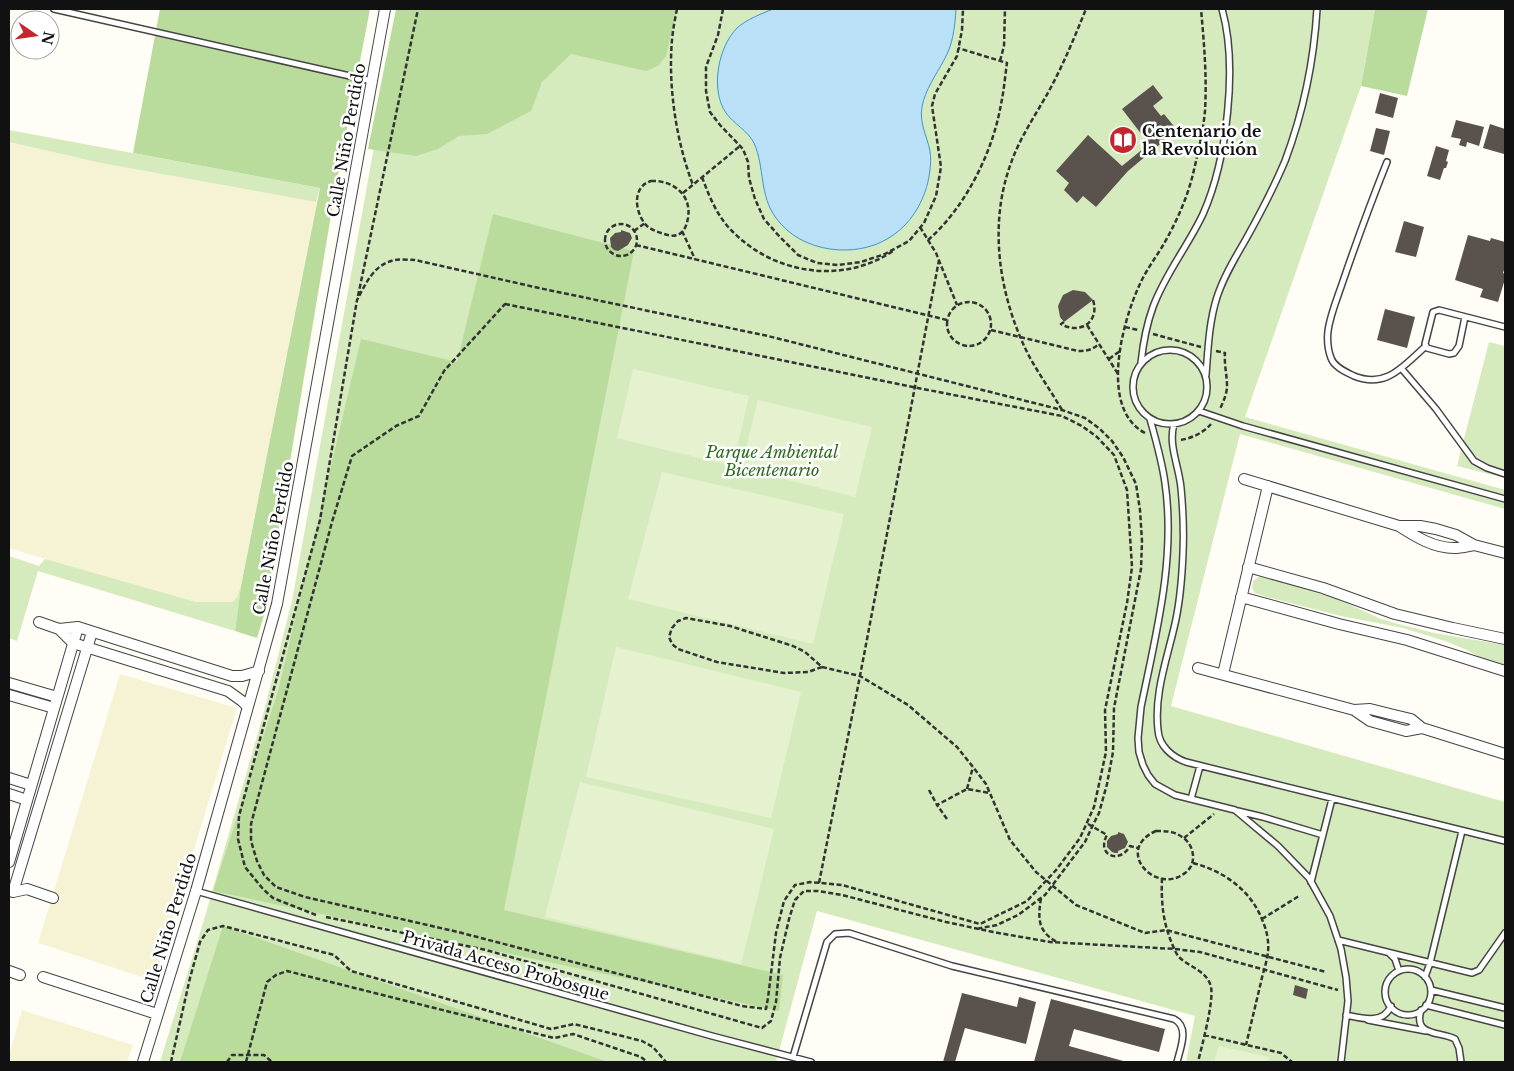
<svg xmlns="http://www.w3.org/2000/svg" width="1514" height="1071" font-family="'Libre Baskerville',serif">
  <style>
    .farmland { fill: #f6f3d4 }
    .green { fill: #d5ebbd }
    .forest { fill: #b9dc9c }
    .pitch { fill: #e6f2cf }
    .water { fill: #b9e0f7; stroke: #3f96cf }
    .building { fill: #5a524d }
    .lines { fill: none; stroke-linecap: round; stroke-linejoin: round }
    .lane-casing { stroke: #444; stroke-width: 8 }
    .street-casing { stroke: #444; stroke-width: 12 }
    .path { stroke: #333; stroke-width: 2.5; stroke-dasharray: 5 2.5; stroke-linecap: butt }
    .lane { stroke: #fff; stroke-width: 5 }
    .street { stroke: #fff; stroke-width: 10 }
    .labels { text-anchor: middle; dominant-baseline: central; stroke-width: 5; stroke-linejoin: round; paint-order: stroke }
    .poi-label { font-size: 16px; font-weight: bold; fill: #111; stroke: #fff; text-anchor: start }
    .street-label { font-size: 16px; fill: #111; stroke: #fff }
    .park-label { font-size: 16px; font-style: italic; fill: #2f6b1f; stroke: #fff }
  </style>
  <rect width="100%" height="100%" fill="#fffdf5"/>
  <path class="farmland" d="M9,142L101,163L317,202L241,586L237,597L232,602H196L108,578L9,548Z
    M120,674L237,708L154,981L38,943Z
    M22,1010L133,1045L127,1062H9V1055Z"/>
  <path class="green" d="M399,9H1375L1361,86L1245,417L1505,490V509L1240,434L1171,706L1505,802V1062H1186L1195,1016L817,911L776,1062H160L203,923L262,719L292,601Z
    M9,130L320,188L316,202L101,163L9,142Z
    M1489,342L1505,346V478L1457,466Z
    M9,556L39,566L45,559L196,602H232L237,597L241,586L235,631L38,571L17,641L9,638Z
    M1260,576L1331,596L1381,619L1398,624L1434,633L1505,645V665L1483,659L1467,650L1445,641L1403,628L1341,616L1267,597L1255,593L1252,588L1253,581Z"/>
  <path class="forest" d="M160,9H370L335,191L268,594L264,615L257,638L235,631L241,586L320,188L133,153Z
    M396,9H677L666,56L658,66L646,71L571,54L542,82L531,111L487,134L459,136L438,149L416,156L368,149Z
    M1375,9H1428L1407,96L1361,86Z
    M493,214L634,251L504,910L783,975L779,1011L213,891L278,691L361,339L457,362Z
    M223,926L608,1062H180Z"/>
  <path class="pitch" d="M633,369L749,396L733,466L617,438Z
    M758,400L872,427L855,497L741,468Z
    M662,472L844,514L813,644L628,599Z
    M616,647L801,692L771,818L586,777Z
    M580,782L774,829L741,964L545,917Z
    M1219,1046L1269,1057L1268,1062H1214Z"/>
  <path class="water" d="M773,9H956C955,26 953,45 944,60C936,75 925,90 922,107C919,123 927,136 930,151C932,163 929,181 925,192C910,234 873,255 830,249C809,246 789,236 776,218C759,195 765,168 754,143C748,131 734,124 726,113C710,90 718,47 737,28C747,19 761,14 773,9Z"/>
  <path class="building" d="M1153,85L1163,98L1153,106L1161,116L1164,114L1177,130L1128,171L1096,207L1083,196L1077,203L1064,190L1069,183L1056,171L1088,135L1122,166L1149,144L1122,109Z
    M1380,93L1398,98L1393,118L1375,113Z
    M1456,120L1484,127L1479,146L1467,142L1466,147L1459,145L1461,139L1451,137Z
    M1490,124L1505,129L1504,154L1483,148Z
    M1376,128L1390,131L1384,155L1370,151Z
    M1436,146L1449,150L1446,161L1448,162L1446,168H1444L1440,180L1427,176Z
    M1404,221L1424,227L1416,257L1395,252Z
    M621,230L630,233L632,238L628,245L618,251L614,250L611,247L610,238L615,233L621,232Z
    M1468,235L1490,241L1491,238L1505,242V267L1503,273L1505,274V279L1498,302L1480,297L1483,289L1455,280Z
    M1073,290L1085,292L1093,300L1064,322L1060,317L1058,306L1063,295Z
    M1385,309L1415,317L1407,348L1377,340Z
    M1118,832L1124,834L1128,842L1125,848L1118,851V853H1115L1112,852L1107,847V841L1111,836L1118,834Z
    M1295,985L1308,989L1306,999L1293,995Z
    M962,993L1017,1007L1019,997L1036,1002L1026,1044L965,1028L955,1062H943Z
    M1051,999L1165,1029L1159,1052L1074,1029L1069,1046L1127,1062H1034Z"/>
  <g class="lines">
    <g class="lane-casing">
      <path id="lane" d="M54,9L372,81
        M1387,162C1371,202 1356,243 1342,284C1337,299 1330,315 1328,331C1327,340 1328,350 1331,358C1334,367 1346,372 1354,376C1387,389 1403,366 1426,346
        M1465,317L1459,346L1454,353L1449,354L1427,348L1425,344L1433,312L1439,310L1505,327
        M1133 387a37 37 0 1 1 74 0a37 37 0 1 1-74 0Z
        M1141,363C1143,344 1146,326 1153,307C1165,274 1188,246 1203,214C1227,160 1238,66 1222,9
        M1401,368L1436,409L1474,461L1487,468L1505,474
        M1206,375C1208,349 1209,322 1217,297C1224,276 1235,258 1246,239C1260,214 1274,187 1285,161C1303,113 1314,60 1317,9
        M1199,411L1243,426L1505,499
        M1150,419C1156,440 1162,461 1165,483C1176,558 1156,634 1141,707L1138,738L1139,752L1143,765L1148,775L1155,784L1175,795L1235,810L1278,846L1309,878L1330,916L1341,949L1346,977L1348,1001L1341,1062
        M1174,424C1168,445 1179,466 1181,488C1183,509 1184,531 1183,553C1182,578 1180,604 1174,628C1166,662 1154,695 1158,730C1159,746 1172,757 1186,762L1505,841
        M1191,799L1200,766
        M1238,811L1263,817L1323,835
        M1311,882L1332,799
        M196,891L712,1036L811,1062
        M1338,940L1472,973L1479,970L1505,933
        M1390,954L1395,959L1399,971
        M1385 992a23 23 0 1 1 46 0a23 23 0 1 1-46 0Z
        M1425,977L1430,963L1462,831
        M1431,990L1505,1008
        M1426,1005L1505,1025
        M1421,1010C1413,1037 1440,1031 1455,1039L1459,1048L1461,1062
        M1346,1015C1361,1018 1383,1025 1391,1006
        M1368,1020L1426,1031
        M793,1057L827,942L835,934L849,933L952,966L1174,1019C1190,1027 1180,1049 1177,1062"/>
    </g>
    <g class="street-casing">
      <path id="street" d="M1244,479L1399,526C1416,537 1434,548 1454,548C1461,548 1468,546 1474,545
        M1400,526H1420L1436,529L1456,535L1474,545L1505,553
        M1248,567L1323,588L1395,614L1453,628L1505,639
        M1241,597L1339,624L1407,640L1505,671
        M39,622L59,629L73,643L228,691L242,701L248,707
        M59,629L78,627L232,676H242L259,671
        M1198,668L1354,710L1370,721L1406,731L1422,728
        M1223,674L1268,486
        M9,683L57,697
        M9,695L54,708
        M1354,710L1370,709L1394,715L1411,719L1422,728L1505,754
        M9,778L31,785
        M9,794L27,800
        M9,862L78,627
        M9,891L13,892L27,889L53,898
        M13,892L92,632
        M9,971L20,975
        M43,977L157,1014
        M143,1062L196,891L277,604L385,9"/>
    </g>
    <path class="path" d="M677,9C675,19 673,29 672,40C668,86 676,141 693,185
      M723,9L718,35L706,67V91L710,112L720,125L743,149L748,162L749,178L755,199L764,219L779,236L798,255L817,263L838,265L861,262L885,254L909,241L924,223L936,196L941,167L932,106L935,94L957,56L962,30L963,9
      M1000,61L1004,46L1005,9
      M702,177C709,196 717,216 732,231C774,274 842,285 893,251
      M651,181C672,180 692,194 688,218C687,223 686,228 682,232C677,237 670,236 664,234C658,232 652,230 647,226C635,214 631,187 651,181Z
      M683,193L740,146
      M605 240a16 16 0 1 1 32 0a16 16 0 1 1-32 0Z
      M920,227L936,253L957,305
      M634,231L645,223
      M682,231L695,259
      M928,240C965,208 993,152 1001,104C1004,91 1005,76 1007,63L958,48
      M636,245L947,320
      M358,296L418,9
      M947 324a22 22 0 1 1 44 0a22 22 0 1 1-44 0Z
      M505,304L928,390L1062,416L1082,426L1097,437L1114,455L1127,490L1132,567L1127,603L1105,710L1106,752L1094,807L1080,838L1057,869L1027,901L980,924L842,885L810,882L795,885L784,901L776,933L768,998L766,1009L742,1006L458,932L305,897L276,887L264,875L257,861L251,841V824L332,522L352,456L396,426L419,416L444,371Z
      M1064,322L1061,324C1080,335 1100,322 1093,300
      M1087,325L1118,374
      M1125,327L1138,330
      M991,330L1078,351C1087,351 1092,350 1099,344
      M1153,334L1201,347
      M1216,351L1225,353C1224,364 1227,375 1227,386C1227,394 1223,402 1220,409
      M1109,359L1120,351
      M1062,410C1051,391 1038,373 1028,354C999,296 988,225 1011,163C1020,137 1037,113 1050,89C1064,63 1075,36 1086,9
      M1145,433C1099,409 1122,323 1139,286C1145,272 1154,260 1162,247C1175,225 1187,199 1193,174C1198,153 1203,132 1205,111C1207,76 1204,43 1201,9
      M1181,440C1192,438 1203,433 1211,424
      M822,667L808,672L784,673L717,662L678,649L672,644L669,637L672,628L678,621L686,618L730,626L793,646L805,652L822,667L860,676L908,705L957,747L973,767L986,784L1010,840L1036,872L1076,905L1145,933L1166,930L1326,972
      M967,789L973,767
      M929,790L937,805
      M947,819L937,805L967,789L990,793
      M1088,824L1107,835C1096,855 1119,865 1130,846L1138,848
      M1156,831C1165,831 1174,831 1182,837C1194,844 1198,864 1185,873C1156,896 1113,850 1156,831Z
      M1184,838L1214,814
      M1193,863C1224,871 1252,891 1263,922C1267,931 1269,942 1268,952C1267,962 1263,972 1261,982C1256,1003 1251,1024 1246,1045
      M1162,878C1161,903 1163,923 1173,946C1174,949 1176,953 1178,956C1188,967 1207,970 1211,987C1214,1002 1202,1045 1198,1062
      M819,883L860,676L939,260
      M1041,898C1038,918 1037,931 1057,942
      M316,915L273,898L263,889L245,867L238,839L239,816L320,520L357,300C366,283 374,264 395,260C401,259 409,260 415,260L539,288L768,336L1062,410L1085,418L1100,429L1112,441L1123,457L1136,484L1140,510L1142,541L1141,569L1114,708L1113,752L1107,784L1099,813L1092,827L1085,842L1045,895L1018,915L997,925L976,929
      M326,917L486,950L762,1028L771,1021L776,1002L780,958L789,919L795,900L804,891H818L842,895L946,922L993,932L1050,942L1175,949L1200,952L1338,990
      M1262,919L1299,896
      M1204,1035L1281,1053L1292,1062
      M171,1062L190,978L200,942L208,930L223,926L334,955L351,971L551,1029L574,1024L642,1041L653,1047L666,1062
      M227,1062L232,1055H264L272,1062
      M246,1062L267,982L276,975L287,971L554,1038L573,1034L641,1057L647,1062"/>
    <use href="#lane" class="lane"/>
    <use href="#street" class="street"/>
  </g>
  <defs>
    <g id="library-disc" transform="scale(1.4375)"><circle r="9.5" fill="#c4262e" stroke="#fff"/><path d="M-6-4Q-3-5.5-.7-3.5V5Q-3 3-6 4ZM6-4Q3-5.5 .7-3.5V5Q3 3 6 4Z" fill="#fff"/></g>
  </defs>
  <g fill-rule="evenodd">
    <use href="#library-disc" x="1123" y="140"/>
  </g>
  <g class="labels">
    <g class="poi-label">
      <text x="1142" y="131">Centenario de<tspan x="1142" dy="18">la Revolución</tspan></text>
    </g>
    <g class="street-label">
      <text transform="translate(346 140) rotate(-80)">Calle Niño Perdido</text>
      <text transform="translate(273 538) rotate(-79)">Calle Niño Perdido</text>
      <text transform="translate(168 928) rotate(-73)">Calle Niño Perdido</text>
      <text transform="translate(506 965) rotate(16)">Privada Acceso Probosque</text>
    </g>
    <g class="park-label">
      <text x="772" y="452">Parque Ambiental<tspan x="772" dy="18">Bicentenario</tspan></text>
    </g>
  </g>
  <rect width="1514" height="1071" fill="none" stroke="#111111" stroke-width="20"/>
  <g transform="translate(35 35) rotate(103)"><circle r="24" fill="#ffffff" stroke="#a0a0a0"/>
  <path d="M0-4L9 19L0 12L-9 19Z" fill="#c4262e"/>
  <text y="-8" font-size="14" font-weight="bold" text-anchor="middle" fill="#111111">N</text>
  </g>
</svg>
